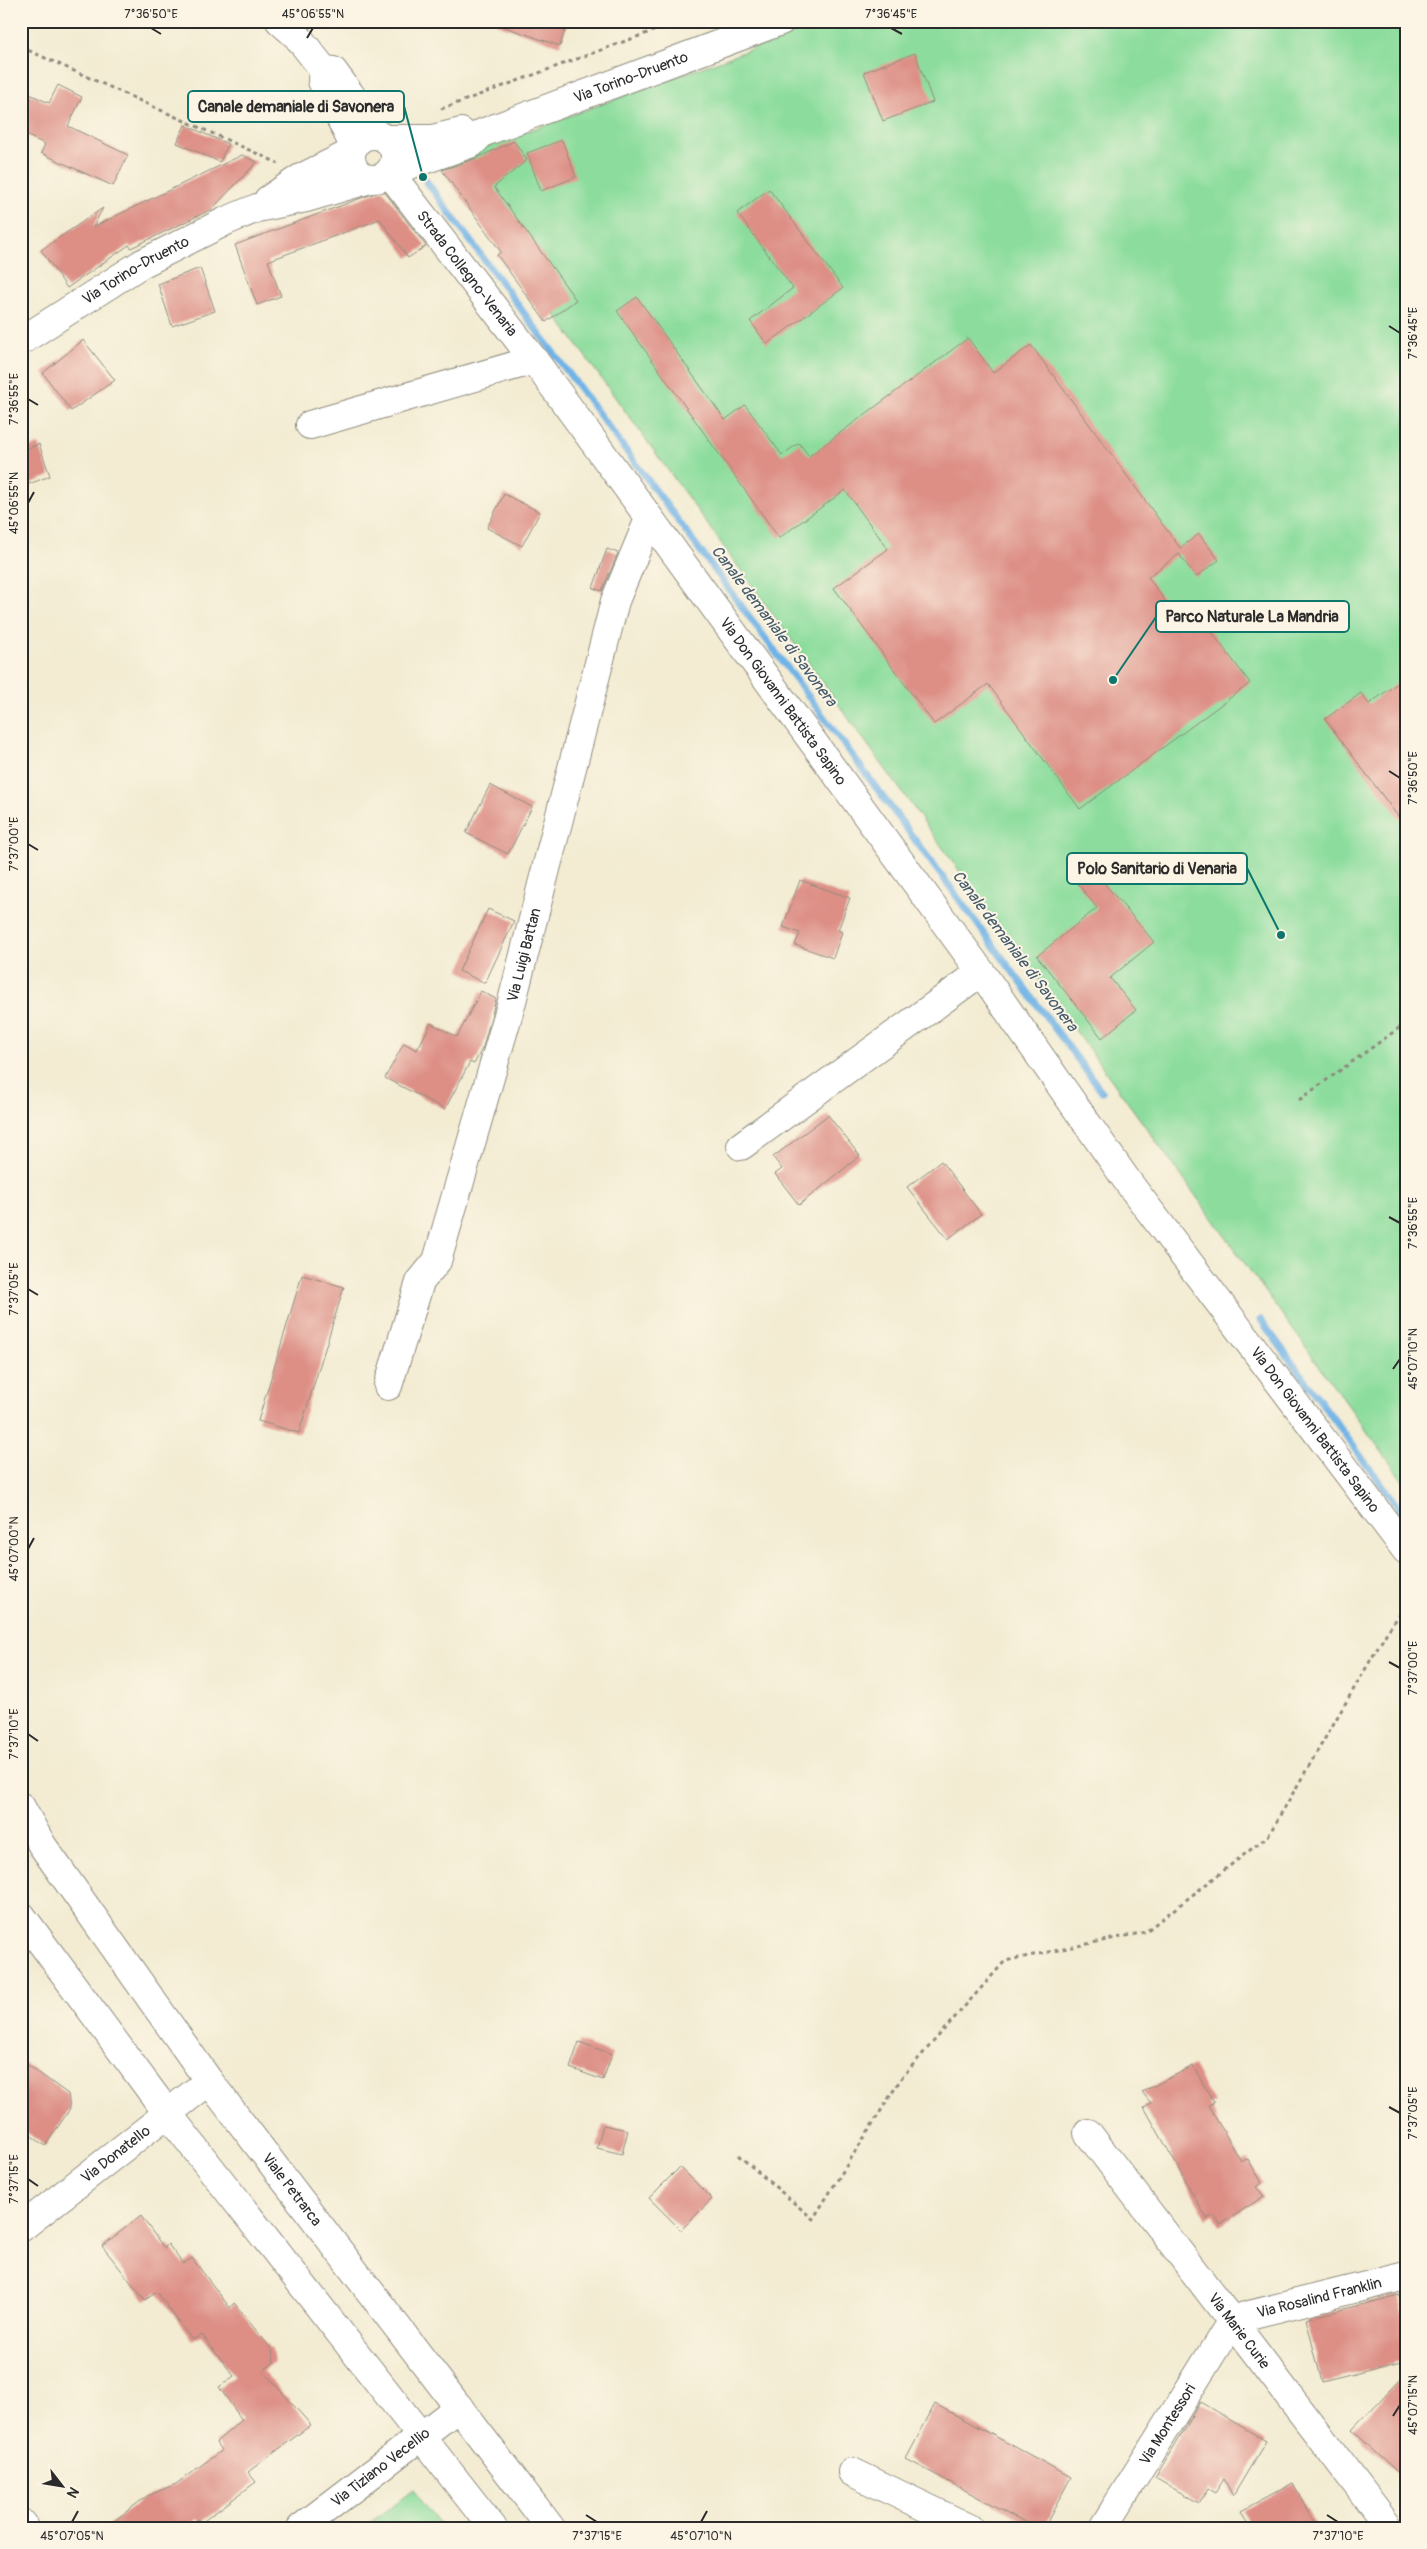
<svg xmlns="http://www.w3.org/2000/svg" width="1427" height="2549" font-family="Pangolin,sans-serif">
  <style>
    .green { fill: #8cdd9d; stroke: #5c8464 }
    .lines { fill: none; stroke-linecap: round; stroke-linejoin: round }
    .stream { stroke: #70b3e6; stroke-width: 7 }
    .building { fill: #dd8f86 }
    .minor-casing { stroke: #8f8c7f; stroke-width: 30 }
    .path { stroke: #8f8c7f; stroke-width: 3; stroke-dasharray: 4 4; stroke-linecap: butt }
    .minor { stroke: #fff; stroke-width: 28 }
    .ticks { fill: none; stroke: #2b2b2b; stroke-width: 2 }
    .labels { text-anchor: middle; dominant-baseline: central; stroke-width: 4; stroke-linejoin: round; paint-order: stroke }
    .street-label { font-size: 15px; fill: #2b2b2b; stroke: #fcf5e5 }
    .water-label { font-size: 16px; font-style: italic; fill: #435b6c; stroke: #fcf5e5 }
    .leader { fill: none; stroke: #0f766e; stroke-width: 2 }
    .callout-dot { fill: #0f766e; stroke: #fcf5e5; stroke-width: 2 }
    .callout { fill: #fcf5e5; stroke: #0f766e; stroke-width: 2 }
    .callout-label { font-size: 16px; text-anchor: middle; font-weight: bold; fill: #2b2b2b }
    .neatline { fill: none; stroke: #2b2b2b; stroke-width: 2 }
    .ticks-label { font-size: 12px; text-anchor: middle; fill: #2b2b2b }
  </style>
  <rect width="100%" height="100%" fill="#fcf5e5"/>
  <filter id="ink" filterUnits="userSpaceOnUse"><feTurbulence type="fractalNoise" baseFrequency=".02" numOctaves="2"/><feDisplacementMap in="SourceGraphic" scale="10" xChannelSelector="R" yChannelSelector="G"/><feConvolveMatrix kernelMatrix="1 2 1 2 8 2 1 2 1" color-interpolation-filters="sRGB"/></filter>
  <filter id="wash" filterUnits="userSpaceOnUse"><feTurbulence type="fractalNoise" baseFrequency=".0096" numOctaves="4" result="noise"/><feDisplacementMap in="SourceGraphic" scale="20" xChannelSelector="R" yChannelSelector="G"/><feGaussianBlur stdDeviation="1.12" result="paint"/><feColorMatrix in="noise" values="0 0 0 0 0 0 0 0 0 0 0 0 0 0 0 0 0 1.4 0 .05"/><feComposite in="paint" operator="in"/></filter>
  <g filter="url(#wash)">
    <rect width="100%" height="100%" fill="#f3ecd3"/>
    <path class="green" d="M828,21H1406V1485L444,162Z
      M413,2490L443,2528H363Z"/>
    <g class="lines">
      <path class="stream" d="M423,177L1102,1092
        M1261,1320L1406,1518"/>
    </g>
    <g id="blocks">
      <path class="building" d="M497,21H568L560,46L496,24Z
        M915,53L933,102L883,121L864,72Z
        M58,85L82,97L68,126L128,155L113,186L41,153L45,144L21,133V90L49,103Z
        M185,125L228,144L220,162L177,143Z
        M562,140L576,177L541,191L527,153Z
        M514,141L527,160L494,187L576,300L546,322L497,255L501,252L442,170L477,158Z
        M242,155L257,162L212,209L131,248L129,245L67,288L41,250L103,208L93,227Z
        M769,189L843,288L767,344L750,321L793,288L737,213Z
        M383,190L426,246L408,258L380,219L268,261L281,296L257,305L235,245Z
        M200,268L215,311L172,326L158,284Z
        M637,297L725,420L745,405L782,455L799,443L809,456L968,338L993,373L1031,345L1180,548L1199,534L1219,560L1196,577L1179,554L1148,577L1178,619L1193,607L1250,683L1080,809L988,684L934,724L834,588L888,549L845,490L779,538L617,311Z
        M83,340L115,380L71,411L43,373Z
        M39,444L50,476L21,487V451Z
        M504,494L540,512L522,546L487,528Z
        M607,549L618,553L602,591L593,588Z
        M1406,677V827L1325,719L1361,693L1369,704Z
        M490,785L532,807L508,854L466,833Z
        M1083,858L1154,942L1110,978L1136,1010L1102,1038L1037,956L1097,908L1068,871Z
        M800,880L850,898L838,930L842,932L833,958L795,945L800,933L783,927Z
        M488,909L514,921L485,983L459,971Z
        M481,991L496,999L483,1047L474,1064L470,1062L445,1109L385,1078L404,1043L417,1050L431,1023L457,1037Z
        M828,1115L860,1156L799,1205L775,1174L782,1169L773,1157Z
        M941,1161L981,1214L948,1239L907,1187Z
        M302,1275L344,1287L299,1433L258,1421Z
        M579,2042L612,2054L603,2080L570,2068Z
        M21,2060L68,2094L70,2109L45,2146L21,2128Z
        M1193,2066L1214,2103L1208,2105L1241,2161L1248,2159L1262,2183L1256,2187L1264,2196L1220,2225L1214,2215L1207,2219L1144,2107L1151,2103L1142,2092Z
        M603,2125L628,2130L622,2154L597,2148Z
        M680,2167L712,2199L681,2230L649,2198Z
        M141,2216L164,2248L168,2244L183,2264L192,2258L230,2308L234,2303L272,2350L274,2362L263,2371L311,2425L248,2472L256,2482L201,2523L198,2519L186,2528H105L147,2496L176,2484L222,2450L216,2442L242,2420L219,2387L234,2376L202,2335L192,2340L157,2292L145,2300L102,2246Z
        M1399,2295L1406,2322V2361L1322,2382L1306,2319Z
        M1406,2373V2480L1352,2430Z
        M1200,2402L1266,2441L1233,2496L1224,2479L1215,2493L1208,2489L1199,2503L1155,2478Z
        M935,2404L1071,2477L1044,2528H1036L906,2459Z
        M1293,2483L1317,2528H1251L1242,2511Z"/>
    </g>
  </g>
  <g filter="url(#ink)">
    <use href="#blocks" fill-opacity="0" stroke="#8f8c7f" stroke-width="1"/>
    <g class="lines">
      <g class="minor-casing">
        <g id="minor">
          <path d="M280,21L297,36L323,69L333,71L350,94L376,135"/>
          <path d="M323,69L322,81L354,146"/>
          <circle cx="373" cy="157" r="22"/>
          <path d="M386,139H432L461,132"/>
          <path id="s1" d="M389,172L534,360L981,972L1128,1182L1406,1550"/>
          <path id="s2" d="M389,172L472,143L482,133L781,21"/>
          <path d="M268,200L299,179L351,153"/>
          <path id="s3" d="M21,341L141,264L226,221L257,208L306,198L370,179"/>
          <path d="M310,425L534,360"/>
          <path d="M741,1146L981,972"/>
          <path id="s4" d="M388,1386L420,1282L437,1261L511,1005L615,601L649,519"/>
          <path id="s5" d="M21,1807L42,1845L209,2081L551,2528"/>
          <path d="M21,1915L168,2114L493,2528"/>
          <path id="s6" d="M1088,2133L1390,2528"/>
          <path id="s7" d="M21,2228L209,2081"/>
          <path d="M852,2472L969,2528"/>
          <path d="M21,2523L25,2528"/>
          <path id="s8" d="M301,2528L459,2407"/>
          <path id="s9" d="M1103,2528L1233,2319L1406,2276"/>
        </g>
      </g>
      <path class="path" d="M21,47L278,163
        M441,109L680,21
        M1299,1100L1406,1023
        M738,2155L813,2219L902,2077L1005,1961L1145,1932L1268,1836L1387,1632L1406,1606"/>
      <use href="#minor" class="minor"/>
    </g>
  </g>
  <path class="ticks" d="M151,28L161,34M891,28L902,34M307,38L313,28M1389,326L1400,333M28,399L38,405M28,503L34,492M1389,771L1400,778M28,844L38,850M1389,1217L1400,1223M28,1289L38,1295M1393,1369L1400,1359M28,1549L34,1538M1389,1662L1400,1668M28,1734L38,1741M1389,2107L1400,2113M28,2179L38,2186M1393,2416L1400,2405M586,2515L597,2522M1327,2515L1338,2522M72,2522L78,2511M701,2522L707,2511"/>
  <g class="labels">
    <g class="street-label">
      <text stroke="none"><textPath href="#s2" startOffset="261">Via Torino-Druento</textPath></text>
      <text stroke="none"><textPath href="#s3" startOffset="135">Via Torino-Druento</textPath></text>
      <text stroke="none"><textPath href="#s1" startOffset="128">Strada Collegno-Venaria</textPath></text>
      <text stroke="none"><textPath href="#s1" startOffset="660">Via Don Giovanni Battista Sapino</textPath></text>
      <text stroke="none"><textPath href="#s4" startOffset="454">Via Luigi Battan</textPath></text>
      <text stroke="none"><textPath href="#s1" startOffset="1562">Via Don Giovanni Battista Sapino</textPath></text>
      <text stroke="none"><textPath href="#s7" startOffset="120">Via Donatello</textPath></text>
      <text stroke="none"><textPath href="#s5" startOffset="469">Viale Petrarca</textPath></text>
      <text stroke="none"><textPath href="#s9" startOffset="335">Via Rosalind Franklin</textPath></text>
      <text stroke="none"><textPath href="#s6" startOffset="249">Via Marie Curie</textPath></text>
      <text stroke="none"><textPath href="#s9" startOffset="122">Via Montessori</textPath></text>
      <text stroke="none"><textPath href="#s8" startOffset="100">Via Tiziano Vecellio</textPath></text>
    </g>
    <g class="water-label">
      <text transform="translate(774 626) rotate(53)">Canale demaniale di Savonera</text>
      <text transform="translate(1015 951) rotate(53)">Canale demaniale di Savonera</text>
    </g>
  </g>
  <path class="leader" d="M423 177L404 106M1113 680L1156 617M1281 935L1247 868"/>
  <g class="callout-dot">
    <circle cx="423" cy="177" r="5"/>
    <circle cx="1113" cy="680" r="5"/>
    <circle cx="1281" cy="935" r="5"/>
  </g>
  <g class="callout">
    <rect x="188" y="91" width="216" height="31" rx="5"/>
    <rect x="1156" y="601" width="193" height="31" rx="5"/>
    <rect x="1067" y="853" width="180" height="31" rx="5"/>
  </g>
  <g class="callout-label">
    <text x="296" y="112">Canale demaniale di Savonera</text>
    <text x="1252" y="622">Parco Naturale La Mandria</text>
    <text x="1157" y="874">Polo Sanitario di Venaria</text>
  </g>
  <rect width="1427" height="2549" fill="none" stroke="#fcf5e5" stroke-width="55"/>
  <g transform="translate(62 2486) rotate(121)" stroke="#fcf5e5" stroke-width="4" paint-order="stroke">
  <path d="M0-4L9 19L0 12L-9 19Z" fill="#2b2b2b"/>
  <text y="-8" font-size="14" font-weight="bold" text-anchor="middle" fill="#2b2b2b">N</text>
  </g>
  <rect x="28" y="28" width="1372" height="2494" class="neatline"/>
  <g class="ticks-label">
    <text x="151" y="18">7°36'50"E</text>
    <text x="313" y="18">45°06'55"N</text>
    <text x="891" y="18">7°36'45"E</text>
    <text transform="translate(1413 333) rotate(-90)" y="4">7°36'45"E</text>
    <text transform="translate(14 399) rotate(-90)" y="4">7°36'55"E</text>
    <text transform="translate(14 503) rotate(-90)" y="4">45°06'55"N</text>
    <text transform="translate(1413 778) rotate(-90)" y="4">7°36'50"E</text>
    <text transform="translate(14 844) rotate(-90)" y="4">7°37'00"E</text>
    <text transform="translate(1413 1223) rotate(-90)" y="4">7°36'55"E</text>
    <text transform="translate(14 1289) rotate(-90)" y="4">7°37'05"E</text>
    <text transform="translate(1413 1359) rotate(-90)" y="4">45°07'10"N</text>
    <text transform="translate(14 1549) rotate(-90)" y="4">45°07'00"N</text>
    <text transform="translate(1413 1668) rotate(-90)" y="4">7°37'00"E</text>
    <text transform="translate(14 1734) rotate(-90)" y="4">7°37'10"E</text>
    <text transform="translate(1413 2113) rotate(-90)" y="4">7°37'05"E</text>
    <text transform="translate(14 2179) rotate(-90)" y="4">7°37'15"E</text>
    <text transform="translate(1413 2405) rotate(-90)" y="4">45°07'15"N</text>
    <text x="72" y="2540">45°07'05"N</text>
    <text x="597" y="2540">7°37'15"E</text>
    <text x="701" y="2540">45°07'10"N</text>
    <text x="1338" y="2540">7°37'10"E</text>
  </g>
</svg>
